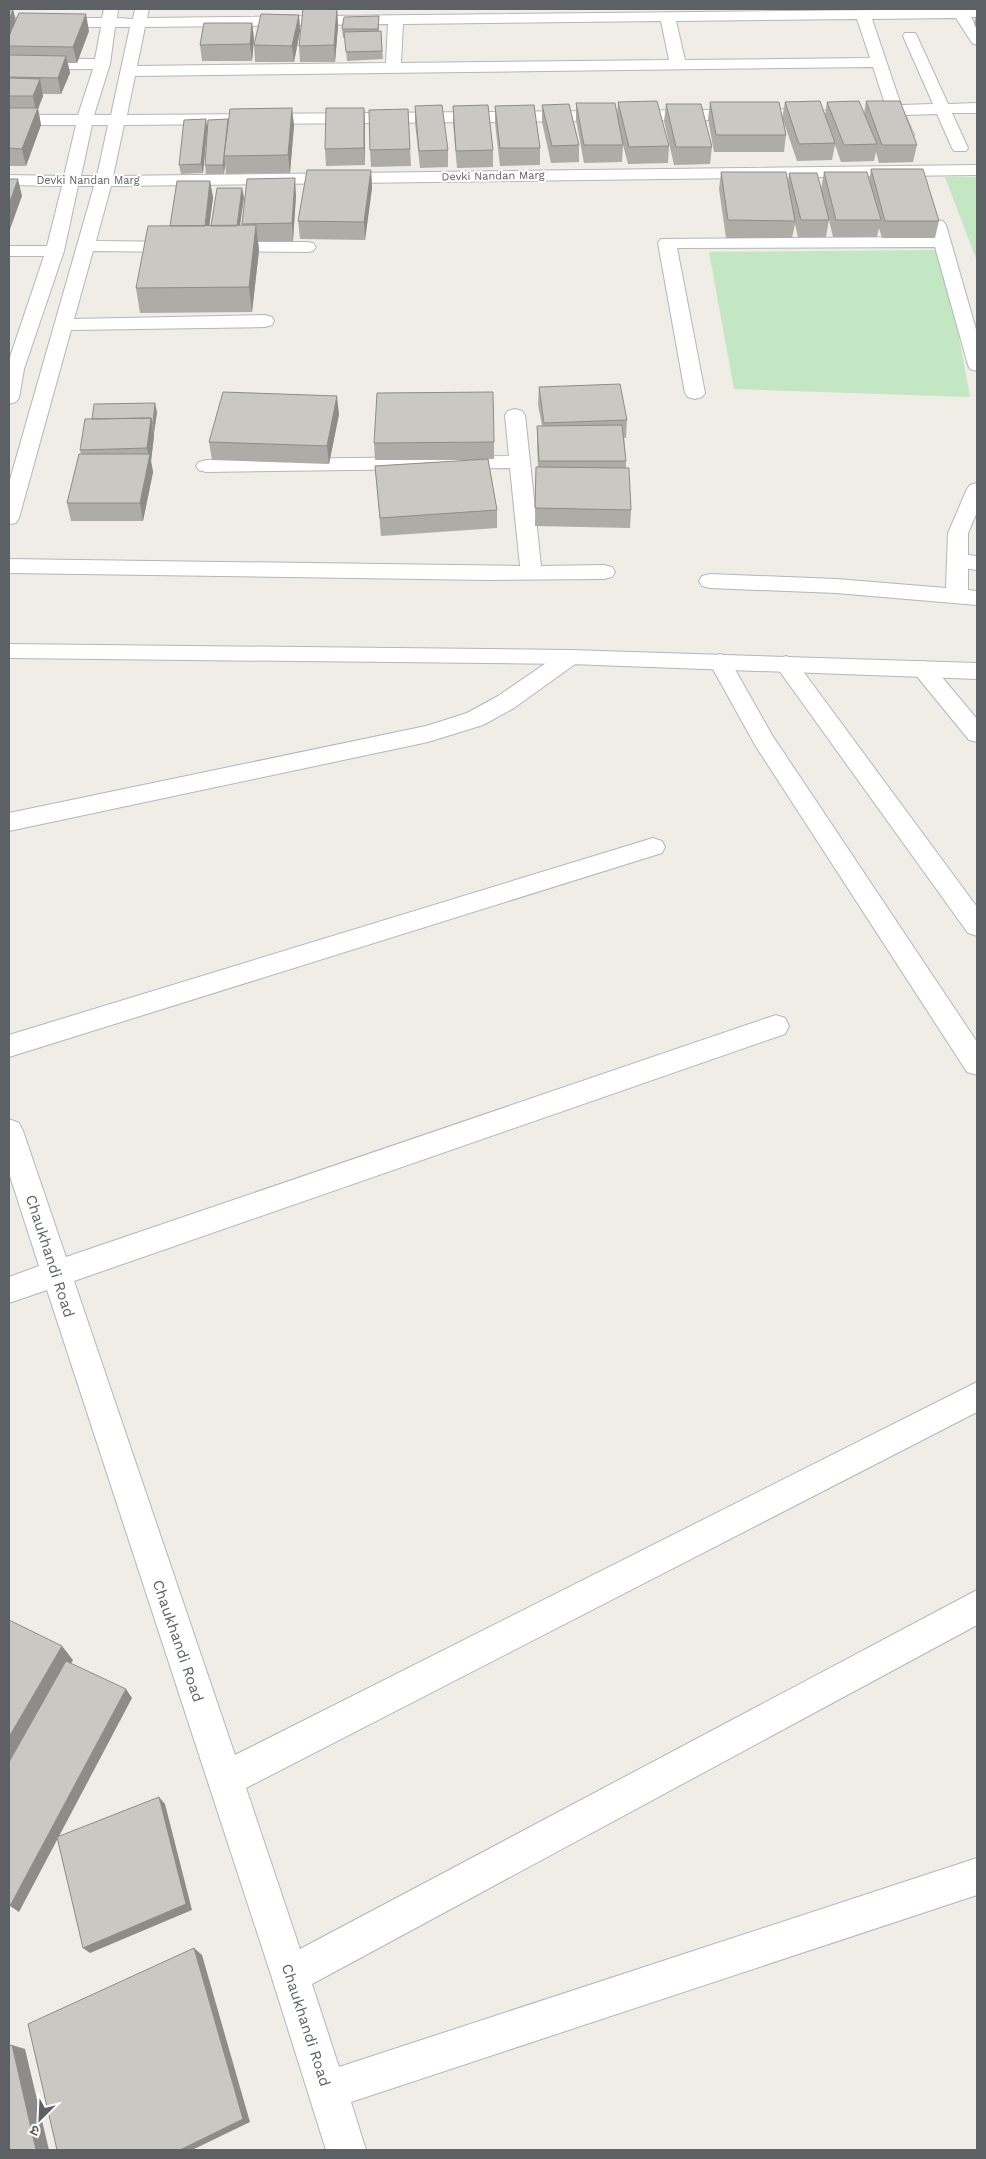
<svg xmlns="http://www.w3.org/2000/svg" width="986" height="2159" font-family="'Work Sans','Noto Sans Devanagari',sans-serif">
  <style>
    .green { fill: #c2e7c2 }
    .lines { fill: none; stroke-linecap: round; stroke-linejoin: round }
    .service-casing { stroke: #b3b6ba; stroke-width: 2 }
    .minor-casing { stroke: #b3b6ba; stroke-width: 2 }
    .tertiary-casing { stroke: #b3b6ba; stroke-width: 2 }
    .service { fill: #fff; fill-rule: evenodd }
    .minor { fill: #fff; fill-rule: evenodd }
    .tertiary { fill: #fff; fill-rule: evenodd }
    .wall { fill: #aeaca7 }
    .shaded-wall { fill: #8d8c88 }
    .building { fill: #cac8c2; stroke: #8d8c88 }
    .labels { text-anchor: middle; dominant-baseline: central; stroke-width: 4; stroke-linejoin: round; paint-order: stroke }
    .far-street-label { font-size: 11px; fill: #5d6166; stroke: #fff }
    .near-street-label { font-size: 15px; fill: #5d6166; stroke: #fff }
  </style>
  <rect width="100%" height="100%" fill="#efede5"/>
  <path class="green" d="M945,177H977V261Z
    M943,250L970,397L734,389L709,252Z"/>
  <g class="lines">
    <g class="service-casing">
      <path id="service" d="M958,554L977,556V570L950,566L947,561L950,556Z"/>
    </g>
    <g class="minor-casing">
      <path id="minor" d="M104,9H118L117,18L133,19L135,9H149L147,18L977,9V17H971L977,28V45L972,43L956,18L872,19L901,105L933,104L903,36L905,33H915L917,36L948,104L977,103V113H952L968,148L966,151H954L952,148L937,114L905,115L914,135L912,138H900L887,110L873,67L135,76L127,115L820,109L826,111L828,114L826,117L820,119L124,125L113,176L977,165V175L111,186L96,241L181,242L187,243L190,247L187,251L181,252L93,251L74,319L265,315L272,317L274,321L272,325L265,327L71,330L19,518L16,523L9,524V483L94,186H78L64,251L24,369L19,398L16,402L9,404V360L44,256H9V246H47L62,186L9,185V175L64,176L76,125H9V115H78L93,69H9V59H95L101,27L9,26V18H102ZM857,19L870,58L685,60L676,21ZM661,21L669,60L401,63L403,24ZM388,24L386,63L137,66L145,27ZM115,27H130L111,115H94L110,64ZM92,125H108L97,176H81Z
        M937,220L943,221L946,225L977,333V371L970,369L968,365L935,247L677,248L705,393L702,397L695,399L688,397L685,393L658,243L661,239L932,237L928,225L931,221Z
        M221,242H307L313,243L316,247L313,251L307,252L215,251L212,247L215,243Z
        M515,409L522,411L525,415L541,566L604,565L612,567L615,572L612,577L604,579L488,580L9,573V559L520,566L510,468L206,472L199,470L196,466L199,462L206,460L509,456L505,415L508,411Z
        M977,483V512L968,533V590L977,591V605L836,593L710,588L702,586L699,581L702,576L710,574L836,579L946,588L948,533L967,489L970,485Z
        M570,650L578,652L581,657L578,662L514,708L483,725L428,742L9,831V813L426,726L467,713L498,696L562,652Z
        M720,654L728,657L772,735L977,1042V1075L967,1072L755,745L709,662L712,657Z
        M786,656L794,659L977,907V936L968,933L778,669L775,664L778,659Z
        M923,661L931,664L977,719V742L969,740L915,674L912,669L915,664Z
        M653,838L662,841L665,847L662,853L9,1057V1035Z
        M776,1015L785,1018L789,1026L785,1034L74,1281L235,1755L977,1382V1412L246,1788L300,1949L977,1590V1625L312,1984L339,2067L977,1858V1895L351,2102L366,2150H326L271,1975L47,1290L9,1303V1277L39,1266L9,1173V1119L19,1123L23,1131L66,1257Z"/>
    </g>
    <g class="tertiary-casing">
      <path id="tertiary" d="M9,644L570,650L977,663V679L570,664L9,658Z"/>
    </g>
    <use href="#service" class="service"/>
    <use href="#minor" class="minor"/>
    <use href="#tertiary" class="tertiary"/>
  </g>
  <path class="wall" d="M9,9H13L16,21L89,31L77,63H68L70,73L61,94H43V96L38,109L41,125L26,166H9Z
    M337,9L338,26L335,62H300L299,46Z
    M977,10V30L974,24Z
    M299,15L300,31L294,62H255L254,45Z
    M379,16V31H381L383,59L347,61L345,38H343L342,29Z
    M252,23L254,39L252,61H202L200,45Z
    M866,101L917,145L913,162L879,163L876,152L874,161L841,162L835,145L832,160L797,161L783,120L786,135L784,152H714L708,119L710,102L782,118L785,102L825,115L827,102L864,114Z
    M618,102L669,146L668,163L628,164L623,145L622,162L584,163L576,120V103L617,116Z
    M666,104L712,147L710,164L674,165L664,121Z
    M542,105L579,145V162L551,163L542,122Z
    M415,106L448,150V167L420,168L415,123Z
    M453,106L493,150V167L457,168L453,123Z
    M495,106L540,148V165L500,166L495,123Z
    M364,108L365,125V165L326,166L325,149Z
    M408,109L411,166L371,167L370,150Z
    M206,119L207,127L294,125L290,173L226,174L225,164L224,174H206L205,165L207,133L203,173L181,174L179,165Z
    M871,169L939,221L935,238H882L879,228L877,237H833L829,220L826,237H798L795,224L792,238H726L719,189L721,172L788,182L789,173L821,189L824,172L869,181Z
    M371,170L372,188L365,240L300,239L298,221Z
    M210,181L213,198L209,226H211L244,197L240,226H243L242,224L296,195L293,241H258L259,250L252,312L140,313L136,288L170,226Z
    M539,387L627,420L626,438H624L626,461V468L631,510L630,528L535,526L536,467H538L537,444V426H542L538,405Z
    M157,412L154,433V436L151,461L153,472L143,521H71L67,503L81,454L80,450Z
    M339,414L329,464L212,460L209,442Z
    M494,442V459H488L497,510V528L381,536L375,466L480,460H375L374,443Z"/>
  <path class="shaded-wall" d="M13,9L17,26L9,46V21Z
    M337,9L338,26L335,62L334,45Z
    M86,14L89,31L77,63L73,47Z
    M299,15L300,31L294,62L292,46Z
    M252,23L254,39L252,61L250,44Z
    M66,56L70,73L61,94L58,78Z
    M40,79L43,96L38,109L41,125L26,166L22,149L36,111L33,96Z
    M292,108L294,125L290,173L288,155Z
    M364,108L365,125V165L364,148Z
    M206,119L207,128L203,173L201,164Z
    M228,119L224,156L225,164L224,174L223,165Z
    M371,170L372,188L365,240L364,222Z
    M295,178L296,195L293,241L292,223Z
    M18,179L22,196L9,232V204Z
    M210,181L213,198L207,244L205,226Z
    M242,188L244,197L238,238L237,228Z
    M256,225L259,250L252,312L249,287Z
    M337,396L339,414L329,464L327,446Z
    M155,403L157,412L154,433L153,423Z
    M151,418L154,436L151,461L153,472L143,521L140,503L149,458L147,448Z
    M62,1646L73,1660L9,1769V1737Z
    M126,1689L132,1698L19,1912L10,1906Z
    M159,1797L165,1804L192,1910L90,1953L83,1948Z
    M194,1948L202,1955L250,2122L192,2150H180Z
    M12,2045L25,2049L49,2150H36Z"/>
  <path class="building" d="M9,9H13L9,21Z
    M303,9H337L334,45L299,46Z
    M19,13L86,14L73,47L9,46V36Z
    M261,14L299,15L292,46L254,45Z
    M379,16L378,29H342L344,17Z
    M204,23H252L250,44L200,45Z
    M381,31L382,51L346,52L344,32Z
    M9,55L66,56L58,78L9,77Z
    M9,78L40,79L33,96H9Z
    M657,101L669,146L629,147L618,102Z
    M820,101L835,143L799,144L785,102Z
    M859,101L877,144L844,145L827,102Z
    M866,101H900L917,145H882Z
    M710,102H779L786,135H716Z
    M576,103H615L623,145H584Z
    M569,104L579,145L552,146L542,105Z
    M666,104H701L712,147H676Z
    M442,105L448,150L419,151L415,106Z
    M488,105L493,150L456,151L453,106Z
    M534,105L540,148H500L495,106Z
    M9,108H38L22,149L9,148Z
    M292,108L288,155L224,156L230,109Z
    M326,108H364V148L325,149Z
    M408,109L410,149L370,150L369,110Z
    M206,119L201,164L179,165L184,120Z
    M228,119L223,165H205L208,120Z
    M871,169H923L939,221H885Z
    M307,170H371L364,222L298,221Z
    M721,172H786L795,221L728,220Z
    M824,172H867L881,220H836Z
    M789,173H817L829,220H801Z
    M295,178L292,223L242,224L247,179Z
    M9,179H18L9,204Z
    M177,181H210L205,226H170Z
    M217,188H242L237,226H211Z
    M256,225L249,287L136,288L148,226Z
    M620,384L627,420L544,423L539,387Z
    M223,392L337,396L327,446L209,442Z
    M493,392L494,442L374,443L377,393Z
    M155,403L153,423H152L151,418L92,419L94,404Z
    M151,418L147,448L80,450L85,419Z
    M622,425L626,461H539L537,426Z
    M79,454H150L140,503H67Z
    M488,459L497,510L380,518L375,466Z
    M536,467L629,468L631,510L535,508Z
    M9,1620L62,1646L9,1737Z
    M66,1661L126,1689L10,1906L9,1905V1762Z
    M159,1797L186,1904L83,1948L57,1837Z
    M194,1948L243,2119L180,2150H57L28,2024Z
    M12,2045L36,2150H9V2046Z"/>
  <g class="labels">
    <g class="far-street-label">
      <text transform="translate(493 176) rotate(-1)">Devki Nandan Marg</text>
      <text x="88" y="180">Devki Nandan Marg</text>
    </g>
    <g class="near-street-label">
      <text transform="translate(50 1256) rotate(72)">Chaukhandi Road</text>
      <text transform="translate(178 1641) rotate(71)">Chaukhandi Road</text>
      <text transform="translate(306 2025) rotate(72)">Chaukhandi Road</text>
    </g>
  </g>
  <rect width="986" height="2159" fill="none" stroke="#5d6166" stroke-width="20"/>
  <g transform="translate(40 2119) rotate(204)" stroke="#ffffff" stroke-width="4" paint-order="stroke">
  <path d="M0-4L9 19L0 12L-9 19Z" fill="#5d6166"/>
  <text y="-8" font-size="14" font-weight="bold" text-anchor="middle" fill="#5d6166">उ</text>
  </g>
</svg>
